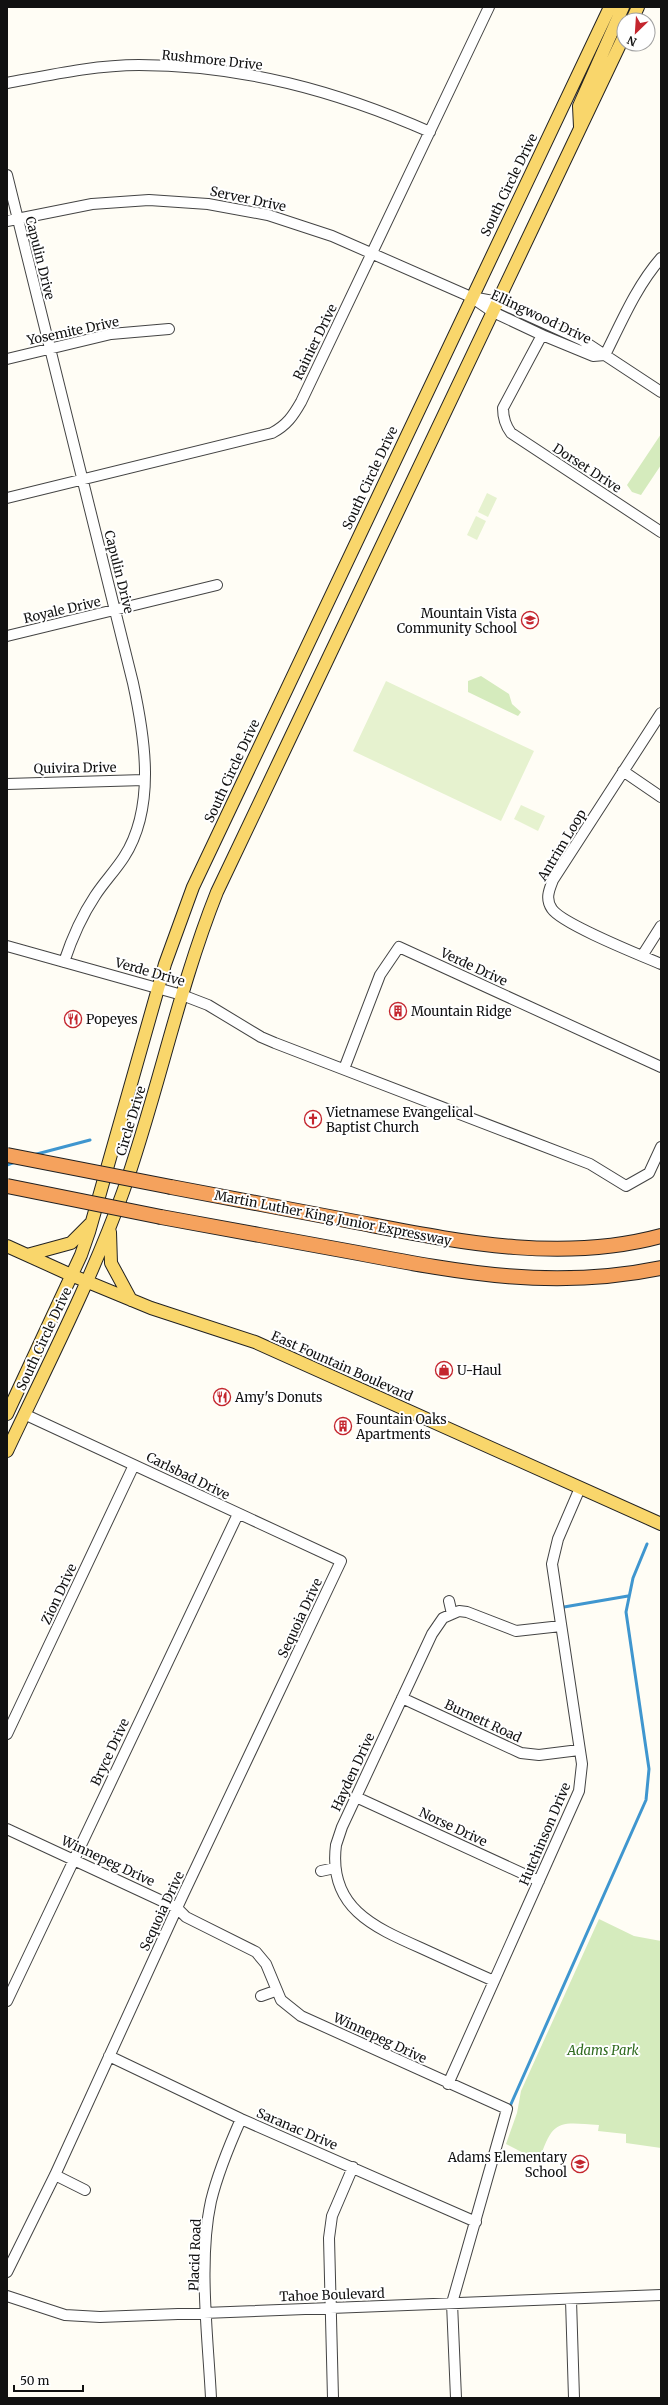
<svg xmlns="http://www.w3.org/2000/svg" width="668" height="2405" font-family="Merriweather,serif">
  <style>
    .green { fill: #d5ebbd }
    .pitch { fill: #e6f2cf }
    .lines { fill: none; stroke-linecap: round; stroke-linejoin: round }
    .stream { stroke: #3f96cf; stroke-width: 3 }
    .minor-casing { stroke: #444; stroke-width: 12 }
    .major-casing { stroke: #222; stroke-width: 14 }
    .highway-casing { stroke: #222; stroke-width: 16 }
    .minor { stroke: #fff; stroke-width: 10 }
    .major { stroke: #f9d66b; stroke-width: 12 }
    .highway { stroke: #f5a25d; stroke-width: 14 }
    .highway-bridge-casing { stroke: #222; stroke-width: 16; stroke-linecap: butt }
    .highway-bridge { stroke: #f5a25d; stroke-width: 14 }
    .labels { text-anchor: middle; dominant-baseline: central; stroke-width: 4; stroke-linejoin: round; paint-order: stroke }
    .street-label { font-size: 13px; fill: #111; stroke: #fff }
    .poi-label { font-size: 13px; fill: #111; stroke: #fff; text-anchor: start }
    .park-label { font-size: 13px; font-style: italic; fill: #2f6b1f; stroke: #fff }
  </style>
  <rect width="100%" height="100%" fill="#fffdf5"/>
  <path class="green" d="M661,434V465L641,495L632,492L627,485Z
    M481,676L509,694L512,704L521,712L518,716L468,692V681Z
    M599,1919L634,1936L661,1941V2148L626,2143V2134L598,2131L599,2125C558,2122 553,2119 539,2161L506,2144L517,2113L521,2091Z"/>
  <path class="pitch" d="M487,493L497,498L488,517L478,512Z
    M476,516L486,521L477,540L467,535Z
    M386,681L534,751L501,821L353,751Z
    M521,805L545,816L538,831L514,819Z"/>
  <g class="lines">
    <path class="stream" d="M33,1155L90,1140
      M7,1165L15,1162
      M564,1607L628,1596
      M511,2104L646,1800L649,1769L626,1612L633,1578L647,1544"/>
    <g class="minor-casing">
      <path id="minor" d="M7,83C50,75 95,65 139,65C242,65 337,91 430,132
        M7,175L133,683C145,738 156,807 124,857C115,871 104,882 95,896C81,917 72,938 64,962
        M7,221L92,204L149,200L208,204L268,215L332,236L471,297L493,312L542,335L593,356L605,355
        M477,298L498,302L582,340L661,392
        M542,335L503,408C503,418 505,425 511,433L661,532
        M605,355C622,321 636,287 661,258
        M7,359L111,334L169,329
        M7,498L272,433C287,425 293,416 301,402L489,7
        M7,636L217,585
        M661,713L553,880C549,890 545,899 552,909C562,924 640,955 661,964
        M623,771L661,797
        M7,784L144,780
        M7,946L182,995L208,1005L261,1037L275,1043L590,1164L626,1186L649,1173L661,1147
        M642,956L661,926
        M344,1069L380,975L399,947L661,1067
        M449,1601L452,1614
        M402,1698L521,1753L539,1755L579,1750
        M7,1734L134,1465
        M356,1797L539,1881
        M7,1829L177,1908L186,1917L256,1952L266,1964L281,2000L301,2016L507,2109L452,2303L456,2398
        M321,1871L335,1868
        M494,1981C469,1970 445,1959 421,1948C373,1927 328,1907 336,1845L342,1827L432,1634L443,1618L459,1611L467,1612L516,1631L561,1626
        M261,1996L275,1991
        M7,2001L238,1514
        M109,2056L241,2119L476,2222
        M448,2084L579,1791L582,1764L552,1564L558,1539L580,1488
        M55,2175L85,2190
        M7,2272L55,2175L182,1897L341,1561L24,1414
        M7,2296L65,2315L100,2317L661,2295
        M571,2300L574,2398
        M211,2398C208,2337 198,2261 211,2201C218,2172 229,2146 241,2119
        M333,2398L329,2238L332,2216L353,2167"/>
    </g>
    <g class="major-casing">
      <path id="major" d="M632,20L638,7
        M580,127L579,106L623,7
        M110,1232L111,1263L131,1300
        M7,1246L71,1275L151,1308L255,1342L661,1524
        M27,1255L71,1243L90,1224
        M7,1414L81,1255L89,1232L165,964L193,887L610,7
        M7,1451C47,1366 91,1281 123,1192C158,1093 178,990 217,892L624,36"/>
    </g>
    <g class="highway-casing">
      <path id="highway" d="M171,1187C234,1199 298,1211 361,1223C460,1242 561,1263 661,1236
        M161,1217C227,1229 292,1241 358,1253C463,1273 554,1290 661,1268"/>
    </g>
    <use href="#minor" class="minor"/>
    <use href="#major" class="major"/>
    <use href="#highway" class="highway"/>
    <g class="highway-bridge-casing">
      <path id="highway-bridge" d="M7,1155L171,1187
        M7,1186L161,1217"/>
    </g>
    <use href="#highway-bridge" class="highway-bridge"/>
  </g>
  <defs>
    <g id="school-ring" transform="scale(0.9)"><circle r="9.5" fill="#fff" stroke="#c4262e" stroke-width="1.5"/><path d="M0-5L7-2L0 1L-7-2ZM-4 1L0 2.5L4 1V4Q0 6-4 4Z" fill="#c4262e"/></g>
    <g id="building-ring" transform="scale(0.9)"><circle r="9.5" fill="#fff" stroke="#c4262e" stroke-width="1.5"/><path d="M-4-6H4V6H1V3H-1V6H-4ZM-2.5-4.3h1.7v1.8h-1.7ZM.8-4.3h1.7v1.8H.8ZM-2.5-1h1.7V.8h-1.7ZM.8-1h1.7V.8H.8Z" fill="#c4262e"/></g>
    <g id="restaurant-ring" transform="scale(0.9)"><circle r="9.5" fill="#fff" stroke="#c4262e" stroke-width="1.5"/><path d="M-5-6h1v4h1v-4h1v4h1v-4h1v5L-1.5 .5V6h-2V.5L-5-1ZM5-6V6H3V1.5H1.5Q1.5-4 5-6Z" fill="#c4262e"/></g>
    <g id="church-ring" transform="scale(0.9)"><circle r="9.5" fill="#fff" stroke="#c4262e" stroke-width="1.5"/><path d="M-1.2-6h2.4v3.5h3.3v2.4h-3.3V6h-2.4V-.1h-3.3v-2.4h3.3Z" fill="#c4262e"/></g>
    <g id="shop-ring" transform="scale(0.9)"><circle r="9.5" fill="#fff" stroke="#c4262e" stroke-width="1.5"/><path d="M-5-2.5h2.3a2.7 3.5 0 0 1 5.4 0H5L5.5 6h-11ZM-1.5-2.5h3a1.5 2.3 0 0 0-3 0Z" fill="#c4262e"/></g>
  </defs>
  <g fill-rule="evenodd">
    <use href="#school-ring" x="530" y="620"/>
    <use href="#building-ring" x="398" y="1011"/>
    <use href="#restaurant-ring" x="73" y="1019"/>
    <use href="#church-ring" x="313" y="1119"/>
    <use href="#shop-ring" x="444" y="1370"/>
    <use href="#restaurant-ring" x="222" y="1397"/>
    <use href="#building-ring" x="343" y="1426"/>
    <use href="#school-ring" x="580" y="2164"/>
  </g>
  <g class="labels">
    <g class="street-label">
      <text transform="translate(212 60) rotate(6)">Rushmore Drive</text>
      <text transform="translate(509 185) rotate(-64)">South Circle Drive</text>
      <text transform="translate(248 199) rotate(12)">Server Drive</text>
      <text transform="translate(40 258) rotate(76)">Capulin Drive</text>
      <text transform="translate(541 317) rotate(25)">Ellingwood Drive</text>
      <text transform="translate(73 331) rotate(-12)">Yosemite Drive</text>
      <text transform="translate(315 342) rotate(-64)">Rainier Drive</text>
      <text transform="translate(587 468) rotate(33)">Dorset Drive</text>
      <text transform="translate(370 478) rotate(-65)">South Circle Drive</text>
      <text transform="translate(119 572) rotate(76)">Capulin Drive</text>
      <text transform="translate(62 610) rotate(-13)">Royale Drive</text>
      <text transform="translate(75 768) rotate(-1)">Quivira Drive</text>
      <text transform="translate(232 771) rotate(-65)">South Circle Drive</text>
      <text transform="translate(562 845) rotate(-59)">Antrim Loop</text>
      <text transform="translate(474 967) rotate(25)">Verde Drive</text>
      <text transform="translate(150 972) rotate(16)">Verde Drive</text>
      <text transform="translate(131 1121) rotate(-73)">Circle Drive</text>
      <text transform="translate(333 1218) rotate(11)">Martin Luther King Junior Expressway</text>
      <text transform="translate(44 1339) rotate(-65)">South Circle Drive</text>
      <text transform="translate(342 1366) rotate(24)">East Fountain Boulevard</text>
      <text transform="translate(188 1476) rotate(26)">Carlsbad Drive</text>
      <text transform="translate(59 1594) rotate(-65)">Zion Drive</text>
      <text transform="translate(300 1618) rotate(-65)">Sequoia Drive</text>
      <text transform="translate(483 1721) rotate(25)">Burnett Road</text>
      <text transform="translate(110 1752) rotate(-65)">Bryce Drive</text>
      <text transform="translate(353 1772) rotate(-65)">Hayden Drive</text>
      <text transform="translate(453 1827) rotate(25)">Norse Drive</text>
      <text transform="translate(545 1834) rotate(-67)">Hutchinson Drive</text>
      <text transform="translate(108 1861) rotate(25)">Winnepeg Drive</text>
      <text transform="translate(162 1911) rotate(-65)">Sequoia Drive</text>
      <text transform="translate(380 2038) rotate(25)">Winnepeg Drive</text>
      <text transform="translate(297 2129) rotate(23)">Saranac Drive</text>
      <text transform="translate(195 2255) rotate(-88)">Placid Road</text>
      <text transform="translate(332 2295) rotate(-2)">Tahoe Boulevard</text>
    </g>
    <g class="poi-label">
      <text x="517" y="613" text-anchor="end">Mountain Vista<tspan x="517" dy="15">Community School</tspan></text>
      <text x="411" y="1011">Mountain Ridge</text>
      <text x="86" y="1019">Popeyes</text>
      <text x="326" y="1112">Vietnamese Evangelical<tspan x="326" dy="15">Baptist Church</tspan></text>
      <text x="457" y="1370">U-Haul</text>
      <text x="235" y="1397">Amy's Donuts</text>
      <text x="356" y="1419">Fountain Oaks<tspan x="356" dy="15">Apartments</tspan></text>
      <text x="567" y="2157" text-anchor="end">Adams Elementary<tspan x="567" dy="15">School</tspan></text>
    </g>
    <g class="park-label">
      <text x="603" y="2050">Adams Park</text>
    </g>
  </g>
  <rect width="668" height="2405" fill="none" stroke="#111111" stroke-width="16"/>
  <g transform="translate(636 32) rotate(205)"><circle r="19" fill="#ffffff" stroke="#a0a0a0"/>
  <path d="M0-3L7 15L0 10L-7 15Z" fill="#c4262e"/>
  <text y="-6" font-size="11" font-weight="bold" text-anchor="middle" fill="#111111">N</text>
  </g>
  <path d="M14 2385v6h69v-6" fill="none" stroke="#111111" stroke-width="2"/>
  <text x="20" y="2385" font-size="12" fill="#111111" stroke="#ffffff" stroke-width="3" paint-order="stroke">50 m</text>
</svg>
